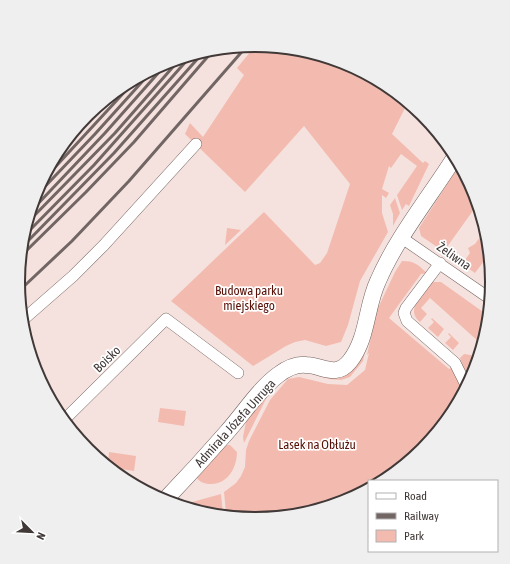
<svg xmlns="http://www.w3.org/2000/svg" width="510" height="564" font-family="'Asap Condensed',sans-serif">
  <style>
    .green { fill: #f3bbaf }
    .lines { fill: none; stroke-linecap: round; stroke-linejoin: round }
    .street-casing { stroke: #72615e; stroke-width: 12 }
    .secondary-casing { stroke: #72615e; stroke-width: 17 }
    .street { stroke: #fff; stroke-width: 11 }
    .secondary { stroke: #fff; stroke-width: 16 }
    .rail { stroke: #716664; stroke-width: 3 }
    .labels { text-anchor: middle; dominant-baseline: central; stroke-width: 3.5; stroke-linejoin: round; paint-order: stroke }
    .street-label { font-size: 13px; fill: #413938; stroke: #fff }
    .park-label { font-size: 13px; fill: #581107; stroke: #fff }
    .rim { fill: none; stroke: #413938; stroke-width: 2 }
  </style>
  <rect width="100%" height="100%" fill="#f5e2de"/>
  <path class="green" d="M256,45L346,63L407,104L392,134L423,163L425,161L429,164L409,206L406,204L402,210L397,195L417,166L401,154L391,168L389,166L382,189L389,193L386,198L382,195V213L388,232L360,281L348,325L341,342L326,346L305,340L295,342L286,346L253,366L171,301L264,212L315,265L320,263L327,253L350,184L304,126L245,192L185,134L190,123L203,137L244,75L237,68Z
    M458,167L474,192L477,205L447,247L465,260L470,253L468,248L475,244L480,237L483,238L487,257L475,273L421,236L419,228Z
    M395,198L400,213L393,226V214L390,205Z
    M227,228L241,230L225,245Z
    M402,261C415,261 417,264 427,273L421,274L389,318L449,369L452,367L460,385L458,390L461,393L422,450L376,481H369V485L345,501L255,519L226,513L224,492L236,483L241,476L245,467L246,450L249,441L270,400L288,379L299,377L328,384L347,385L365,370L369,353L367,355L377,310L395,272Z
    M432,282H441L486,314L481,336L479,342L430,298L421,308L427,314L420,322C404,310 424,293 432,282Z
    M374,309L363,361L350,377L341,380L329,379L312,374L313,372L336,379L343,377L353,369Z
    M432,318L444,329L438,337L428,328L434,322L431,319Z
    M449,333L459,343L453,350L445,343L451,337L448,334Z
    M464,354L477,356C475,365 466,367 471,377L468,381L460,358Z
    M278,383L267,397L244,443L243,437L247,417Z
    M160,408L186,411L184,426L158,422Z
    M225,445H230L237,452C237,462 233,474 224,480C216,486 200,486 196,476Z
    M109,452L136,456L134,471L115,468L108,463Z
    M221,494L223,513L183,505L185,504Z"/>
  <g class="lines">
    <g class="street-casing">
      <path id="street" d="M402,238L489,298
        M440,263L406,308L404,313L407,321L455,363L466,385
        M25,318L73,276L104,245L196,144
        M66,418L166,319L238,373"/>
    </g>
    <g class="secondary-casing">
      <path id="secondary" d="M164,501C186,478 207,455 227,432C244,413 258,390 278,375C286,369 296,364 306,365C322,365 336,379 350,361C368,338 366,306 378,281C396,239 428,199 453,160"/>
    </g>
    <use href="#street" class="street"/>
    <use href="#secondary" class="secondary"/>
    <path class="rail" d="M46,177L130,86
      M35,197L95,134L150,73
      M33,209L105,133L168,62
      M30,220L115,133L179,60
      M28,232L94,165L189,58
      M26,243L114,153L200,56
      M23,254L86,192L134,142L210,54
      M20,290L72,241L129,181L246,47"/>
  </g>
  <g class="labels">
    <g class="street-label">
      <text transform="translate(454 256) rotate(35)">Żeliwna</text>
      <text transform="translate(107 359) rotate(-44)">Boisko</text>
      <text transform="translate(235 423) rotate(-48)">Admirała Józefa Unruga</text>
    </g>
    <g class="park-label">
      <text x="249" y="290">Budowa parku<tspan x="249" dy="15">miejskiego</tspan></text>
      <text x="317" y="444">Lasek na Obłużu</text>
    </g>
  </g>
  <path d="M0 0H510V564H0ZM25 282a230 230 0 1 1 460 0a230 230 0 1 1-460 0Z" fill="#f0efef" fill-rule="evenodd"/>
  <path class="rim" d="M25 282a230 230 0 1 1 460 0a230 230 0 1 1-460 0Z"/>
  <rect x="368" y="480" width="130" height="72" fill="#ffffff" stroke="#b3b0af"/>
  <rect x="376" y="493" width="20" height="6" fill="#ffffff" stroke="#b3b0af"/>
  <text x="404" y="500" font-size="12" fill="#413938">Road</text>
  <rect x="376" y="513" width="20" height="6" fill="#716664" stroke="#b3b0af"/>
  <text x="404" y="520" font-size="12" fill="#413938">Railway</text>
  <rect x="376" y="530" width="20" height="12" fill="#f3bbaf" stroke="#b3b0af"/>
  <text x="404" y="540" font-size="12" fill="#413938">Park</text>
  <g transform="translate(32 532) rotate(114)" stroke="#ffffff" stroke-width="3" paint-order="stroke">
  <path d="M0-3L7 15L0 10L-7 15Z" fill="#413938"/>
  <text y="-6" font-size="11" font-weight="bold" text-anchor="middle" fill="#413938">N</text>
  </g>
</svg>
